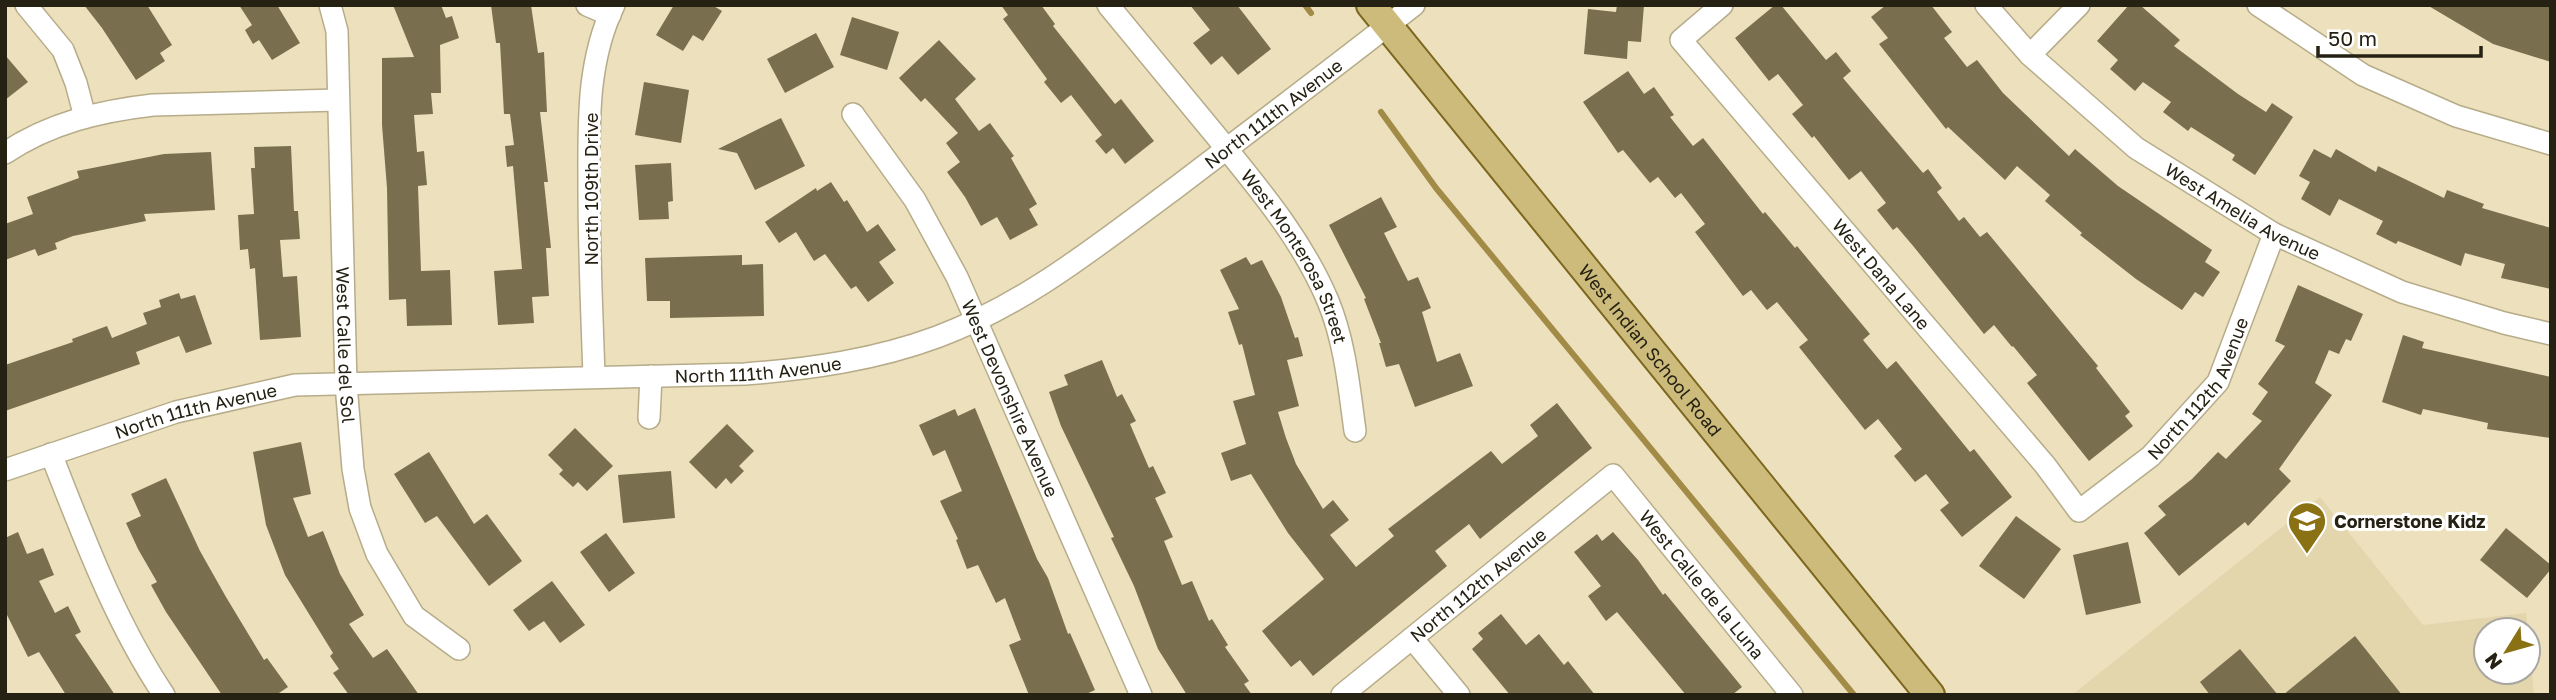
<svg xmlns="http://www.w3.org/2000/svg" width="2556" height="700" font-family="'Golos Text',sans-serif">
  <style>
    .built { fill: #e3d5ac }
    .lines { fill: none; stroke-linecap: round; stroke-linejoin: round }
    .stream { stroke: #a18b46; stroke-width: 6 }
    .building { fill: #796f4f }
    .minor-casing { stroke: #b7ac8a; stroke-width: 24 }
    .major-casing { stroke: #7c671f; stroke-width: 32 }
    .minor { stroke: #fff; stroke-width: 21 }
    .major { stroke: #cdbb7c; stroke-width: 28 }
    .labels { text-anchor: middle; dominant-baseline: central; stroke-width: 6; stroke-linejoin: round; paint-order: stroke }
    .street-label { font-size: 18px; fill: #252113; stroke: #fff }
    .poi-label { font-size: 18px; font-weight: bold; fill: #252113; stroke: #fff; text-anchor: start }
  </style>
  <rect width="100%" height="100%" fill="#ece0bd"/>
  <path class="built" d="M2320,497L2423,625L2526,613L2528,630H2486V672H2528V634L2534,695H2072Z"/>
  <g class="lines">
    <path class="stream" d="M1305,5L1311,13
      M1381,112L1436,188L1854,695"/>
  </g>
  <path class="building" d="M84,5H147L172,45L160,53L165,61L136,80L102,28Z
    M239,5H277L300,43L272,60L259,40L253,44L245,30L252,25Z
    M393,5H441L446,18L452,16L459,38L440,45L441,93H431L433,114L414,115L417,152L424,151L427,185L418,186L421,271L450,270L452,325L407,326L406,299L389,300L387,188L382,125V58L414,57Z
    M491,5H531L538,53L544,52L547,112H540L548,182H544L551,248H546L549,296L532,297L534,323L498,325L494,271L522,269L513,166L507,167L505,146L514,145L510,114H504L500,43H496Z
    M674,5H712L722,11L703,41L693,35L683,51L656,35Z
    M1001,5H1041L1055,24L1053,26L1115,104L1121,99L1154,141L1125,164L1113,148L1106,154L1095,141L1102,135L1071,95L1061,103L1044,82L1047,79L1003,19L1008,15Z
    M1190,5H1237L1271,49L1238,75L1222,56L1211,65L1193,43L1210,30Z
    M1617,5H1644L1641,42L1628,41L1627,59L1584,54L1588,9L1616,12Z
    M1775,5H1781L1826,60L1836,52L1851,71L1843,78L1923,173L1928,169L1942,188L1937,192L1959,221L1964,217L1980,237L1987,232L2098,366L2096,368L2130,412L2125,416L2133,426L2089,461L2027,383L2037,375L2013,346L2012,347L1994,325L1984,334L1914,247L1897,227L1893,230L1877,210L1886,203L1861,171L1849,180L1814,136L1812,138L1792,114L1803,105L1778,74L1769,81L1735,38Z
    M1886,5H1931L1952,32L1944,38L1967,67L1977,60L2003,93L2069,156L2075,149L2118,186L2212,250L2205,262L2220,272L2203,297L2195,292L2182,310L2136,279L2080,235L2082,233L2045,201L2050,195L2017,166L2005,180L1948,127L1946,129L1879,44L1888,38L1871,17Z
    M2129,5H2140L2180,40L2174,46L2238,94L2266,112L2272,103L2293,117L2255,175L2232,160L2235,155L2191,127L2188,131L2163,112L2171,102L2143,82L2135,91L2110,69L2118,60L2097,41Z
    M2427,5H2551V62L2493,44Z
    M852,17L899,32L887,70L840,55Z
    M816,33L834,67L785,93L767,59Z
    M939,40L976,79L955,99L979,131L990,123L1014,156L1011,158L1037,204L1029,209L1038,225L1010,240L997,217L981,226L965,197L947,172L960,162L946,143L958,133L925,98L921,102L899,78Z
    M5,55L28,82L5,100Z
    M1628,71L1644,94L1654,87L1674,115L1670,117L1693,146L1703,138L1763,214L1765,212L1795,248L1797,246L1870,334L1863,340L1887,369L1896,361L1970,452L1974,449L2012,497L1962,537L1940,510L1949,503L1926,474L1915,482L1894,456L1902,449L1878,419L1865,430L1799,347L1808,340L1777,302L1767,310L1751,290L1743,296L1695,232L1705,224L1681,193L1675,198L1658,177L1650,183L1623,150L1618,153L1583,102Z
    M644,82L689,90L681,143L635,135Z
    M781,118L805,166L755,190L737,153L718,149Z
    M291,146L294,211H298L300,239L280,240L283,277L297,276L301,337L260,340L255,268L250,269L248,249L240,250L238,215L254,214L251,168H255L254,147Z
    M2314,149L2331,158L2336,149L2376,172L2378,166L2444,198L2447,190L2484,204L2482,208L2551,228V289L2501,278L2505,264L2465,253L2461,266L2398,241L2396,244L2376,234L2383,221L2339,199L2330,216L2301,199L2310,182L2299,176Z
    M211,152L215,210L144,214L146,221L73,236L55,243L57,249L38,256L35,249L5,260V224L33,214L27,197L79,178L77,171L164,154Z
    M671,163L673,201L668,202L669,219L639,220L635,165Z
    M831,182L844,202L847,200L867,232L878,224L896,250L879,262L894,283L868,302L856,286L851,289L825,254L814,261L796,232L779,243L765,222L816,188L817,191Z
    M1381,197L1397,227L1384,233L1408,281L1418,277L1431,308L1422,312L1437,362L1460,353L1473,386L1415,407L1399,364L1386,367L1379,343H1381L1364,299L1366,298L1329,225Z
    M742,255V265L763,264L764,316L670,318V301H647L645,258Z
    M1246,257L1251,265L1262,260L1281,297L1295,338L1298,337L1303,356L1287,360L1299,406L1278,412L1286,438L1296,464L1323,509L1333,500L1349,520L1330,535L1356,567L1394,536L1388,529L1491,451L1502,464L1538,436L1530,425L1557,403L1592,448L1480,539L1469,524L1435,551L1447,566L1313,676L1300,660L1291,667L1262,631L1324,579L1288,533L1251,474L1231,481L1221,453L1246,444L1233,401L1255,395L1242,344L1239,345L1228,312L1239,309L1220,270Z
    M2298,285L2363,314L2351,341L2346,339L2339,354L2329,350L2315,383L2332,395L2279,469L2291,481L2248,526L2245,522L2179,576L2144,533L2166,515L2158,506L2192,479L2218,452L2226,459L2262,421L2252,414L2268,392L2258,384L2285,346L2275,341Z
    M179,293L181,299L195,295L212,344L186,353L179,336L136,352L140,364L5,411V365L73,342L72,339L107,326L112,338L147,324L143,313L161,307L159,300Z
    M2403,335L2424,342L2422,348L2551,377V438L2487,429L2488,423L2423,409L2421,415L2382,402Z
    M1102,360L1117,397L1122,394L1136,421L1130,424L1149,468L1153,466L1166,493L1155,498L1173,537L1164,541L1182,585L1192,581L1209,621L1212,619L1228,645L1225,647L1249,681L1244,684L1252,695H1187L1158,649L1134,586L1111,538L1114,537L1061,426L1049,392L1068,385L1064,375Z
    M975,408L1037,559L1048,578L1068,634L1070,633L1095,690L1084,695H1029L1009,645L1021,640L1005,598L996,603L978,565L967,569L956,540L958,539L940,501L962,491L945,450L933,456L919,425L955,409L958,416Z
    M727,424L754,451L739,466L744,471L731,484L726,478L716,489L689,462Z
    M575,428L613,466L587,491L578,482L573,487L559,474L563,470L548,455Z
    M301,442L311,494L293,498L308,537L323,531L340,574L364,615L349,624L373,658L387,649L419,695H349L333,673L339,669L330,656L333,653L285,575L266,525L253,452Z
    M429,452L474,524L487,514L522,561L489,586L437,516L425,523L394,474Z
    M671,471L675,518L623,523L618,475Z
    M166,478L200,551L226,597L264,660L267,658L288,687L276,695H222L166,612L151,585L157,582L138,549L126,523L141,516L131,494Z
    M2016,516L2061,549L2024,599L1979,566Z
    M2506,528L2551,565V569L2527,598L2480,560Z
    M18,532L27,554L43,548L54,575L39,581L55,613L68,606L81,632L75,635L115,695H66L39,652L28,657L5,611V538Z
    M1613,532L1638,560L1663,595L1665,593L1742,687L1732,695H1686L1617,612L1606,621L1588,596L1601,586L1574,552L1597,534L1602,541Z
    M606,533L635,573L609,592L580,552Z
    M2128,542L2141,603L2086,615L2073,555Z
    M552,581L585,625L560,643L544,621L529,631L513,610Z
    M1501,614L1526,645L1539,634L1564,665L1568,661L1595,695H1510L1472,649L1483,639L1478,633Z
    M2355,636L2402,695H2283Z
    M2240,649L2278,695H2210L2200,682Z"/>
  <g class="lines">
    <g class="minor-casing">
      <g id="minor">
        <path d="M26,5L63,50L76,83L85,117"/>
        <path id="s1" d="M330,5L337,31L346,384L353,469L360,508L377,554L414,616L459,649"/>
        <path d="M587,5L610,15"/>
        <path id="s2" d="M1108,5C1144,49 1181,93 1217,137C1259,189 1302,239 1328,301C1345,342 1349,387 1355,431"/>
        <path id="s3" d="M1722,5L1681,40L2045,465L2079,511L2151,456L2218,382L2274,234"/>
        <path id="s4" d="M1986,5L2030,55L2136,148L2274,234L2402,292L2504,323L2551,334"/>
        <path d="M2258,5L2363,75L2456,116L2551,144"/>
        <path d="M2030,55L2079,5"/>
        <path id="s5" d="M853,114L915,200L957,277L1141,695"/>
        <path d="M5,153C50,123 100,111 153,105L338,100"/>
        <path d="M594,377C592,314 589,252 589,189C589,126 586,63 614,5"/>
        <path d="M649,418L651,376"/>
        <path d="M51,454C84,537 114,620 164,695"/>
        <path id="s6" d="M5,470L176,412L295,385L745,374C810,369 875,360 937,337C1026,304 1098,245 1174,189C1254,128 1335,67 1414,5"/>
        <path d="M1412,638L1459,695"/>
        <path id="s7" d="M1342,695L1613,475L1792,695"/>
      </g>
    </g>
    <g class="major-casing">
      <g id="major">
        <path id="s8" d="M1371,5L1930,695"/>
      </g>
    </g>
    <use href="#minor" class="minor"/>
    <use href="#major" class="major"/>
  </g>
  <defs>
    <g id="school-pin" transform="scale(2.0125)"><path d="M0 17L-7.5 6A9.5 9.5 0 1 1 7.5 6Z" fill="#8a7113" stroke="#fff"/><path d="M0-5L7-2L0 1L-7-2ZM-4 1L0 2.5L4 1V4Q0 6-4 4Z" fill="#fff"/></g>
  </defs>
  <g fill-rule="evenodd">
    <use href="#school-pin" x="2307" y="521"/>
  </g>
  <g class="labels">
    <g class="street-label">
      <text stroke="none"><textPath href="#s6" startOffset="1354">North 111th Avenue</textPath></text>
      <text transform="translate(591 189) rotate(-90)">North 109th Drive</text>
      <text stroke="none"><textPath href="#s4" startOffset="332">West Amelia Avenue</textPath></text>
      <text stroke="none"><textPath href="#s2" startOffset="315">West Monterosa Street</textPath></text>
      <text stroke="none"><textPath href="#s3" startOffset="362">West Dana Lane</textPath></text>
      <text stroke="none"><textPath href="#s1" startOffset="341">West Calle del Sol</textPath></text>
      <text stroke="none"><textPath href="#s8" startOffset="444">West Indian School Road</textPath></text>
      <text stroke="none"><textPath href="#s6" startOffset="766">North 111th Avenue</textPath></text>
      <text stroke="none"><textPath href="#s3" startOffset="845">North 112th Avenue</textPath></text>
      <text stroke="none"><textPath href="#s5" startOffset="326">West Devonshire Avenue</textPath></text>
      <text stroke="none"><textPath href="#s6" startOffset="200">North 111th Avenue</textPath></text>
      <text stroke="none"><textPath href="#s7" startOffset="175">North 112th Avenue</textPath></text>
      <text stroke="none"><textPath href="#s7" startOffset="490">West Calle de la Luna</textPath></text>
    </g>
    <g class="poi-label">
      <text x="2334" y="521">Cornerstone Kidz</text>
    </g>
  </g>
  <rect width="2556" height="700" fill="none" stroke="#252113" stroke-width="14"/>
  <g transform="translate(2507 651) rotate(233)"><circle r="33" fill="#ffffff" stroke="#a8a6a1" stroke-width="2"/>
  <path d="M0-5L12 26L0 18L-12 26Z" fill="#8a7113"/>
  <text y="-10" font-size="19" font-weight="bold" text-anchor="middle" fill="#252113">N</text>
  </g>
  <path d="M2318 46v10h163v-10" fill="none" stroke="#252113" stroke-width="3.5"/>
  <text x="2328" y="46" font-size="21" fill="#252113" stroke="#ffffff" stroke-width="5" paint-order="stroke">50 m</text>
</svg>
